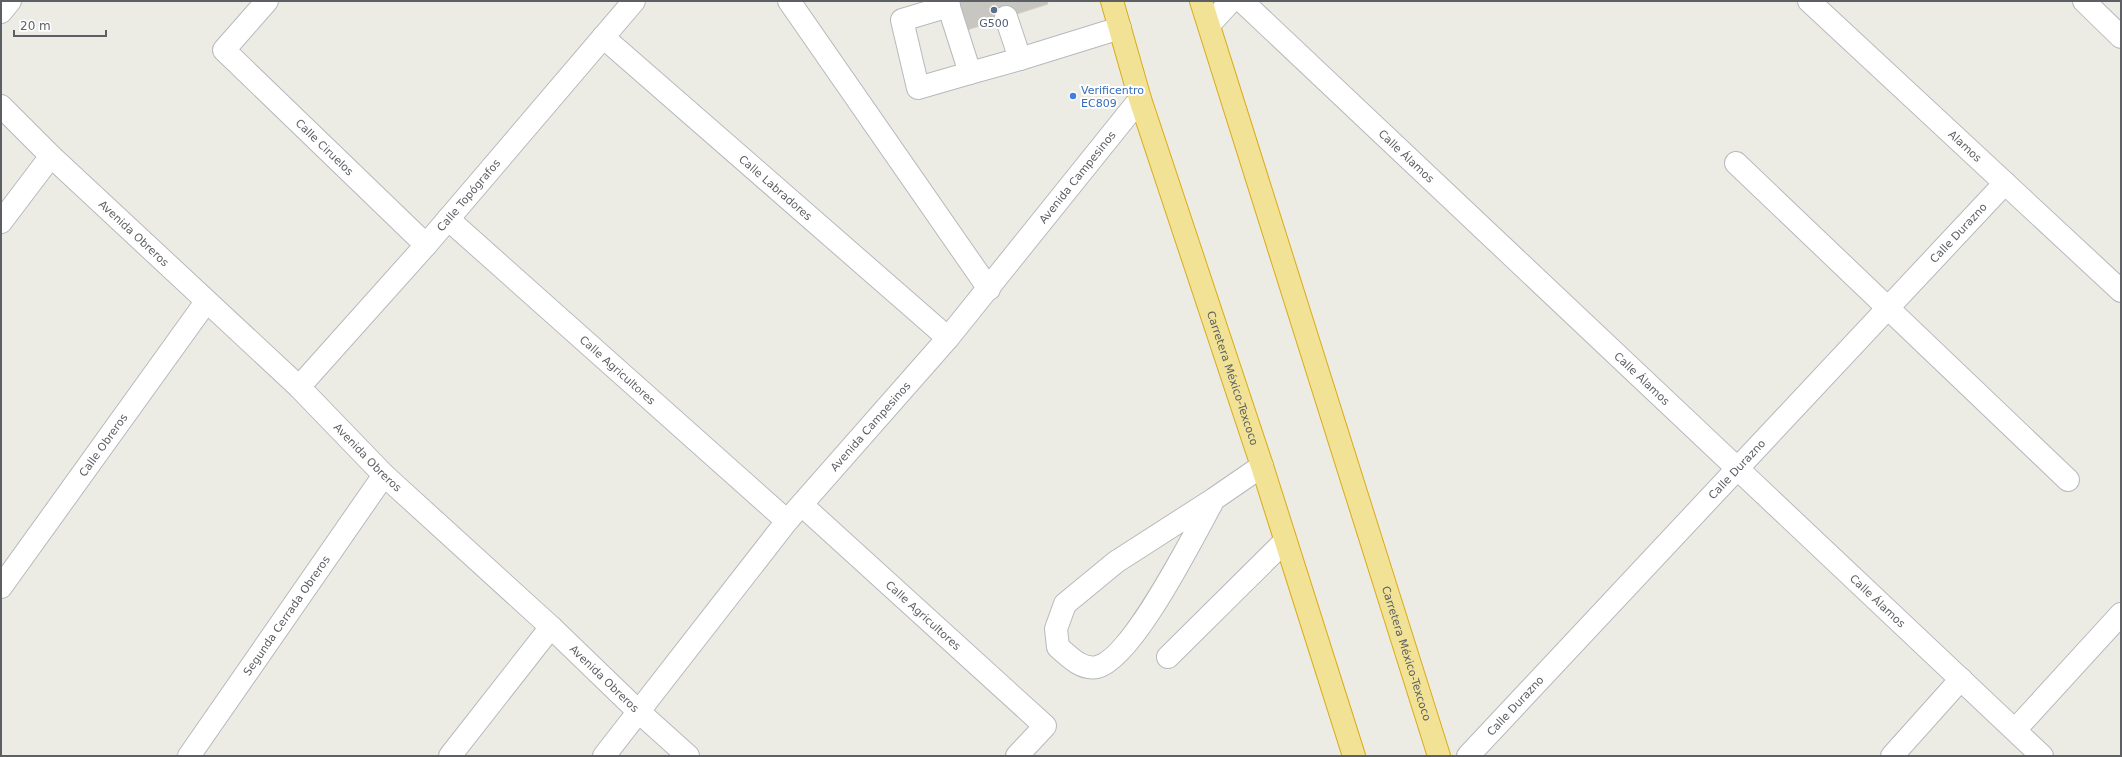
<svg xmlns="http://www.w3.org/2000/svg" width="2122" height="757" font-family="'DejaVu Sans',sans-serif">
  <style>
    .building { fill: #c8c6c1; stroke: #d1cec3 }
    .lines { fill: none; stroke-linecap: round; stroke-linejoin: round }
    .minor-tunnel { stroke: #c9c9c4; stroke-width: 22; stroke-dasharray: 22 11; stroke-linecap: butt }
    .minor-casing { stroke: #b6b9bd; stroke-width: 24 }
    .highway-casing { stroke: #d9ac18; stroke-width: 24 }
    .minor { stroke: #fff; stroke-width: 22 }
    .highway { stroke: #f2e296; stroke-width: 22 }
    .service-dot { fill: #5c6f8a; stroke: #fff; stroke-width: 1.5 }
    .shop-dot { fill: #3f7fe0; stroke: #fff; stroke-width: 1.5 }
    .labels { text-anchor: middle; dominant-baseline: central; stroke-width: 4; stroke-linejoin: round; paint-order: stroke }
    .service-label { font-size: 11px; fill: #4e5e75; stroke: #fff }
    .shop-label { font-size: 11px; fill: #366cbe; stroke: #fff; text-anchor: start }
    .street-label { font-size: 11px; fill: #5c5f63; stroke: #fff }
  </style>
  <rect width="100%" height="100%" fill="#edece4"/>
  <path class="building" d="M958,1H1047L1048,4L967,30Z"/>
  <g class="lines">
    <path class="minor-tunnel" d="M1002,1L1006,17"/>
    <g class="minor-casing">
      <g id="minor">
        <path id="s1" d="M267,1L224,50L426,245"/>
        <path d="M789,1L989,289"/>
        <path d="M947,1L970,73L1020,59"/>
        <path id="s2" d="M1242,1L2042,756"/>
        <path id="s3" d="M1809,1L2121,291"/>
        <path d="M2084,1L2121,37"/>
        <path d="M949,6L902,20L918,88L970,73"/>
        <path d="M1,12L10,1"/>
        <path d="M1006,17L1020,59L1120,28"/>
        <path d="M1209,25L1231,1"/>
        <path id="s4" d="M603,37L948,338"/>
        <path id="s5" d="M1,106L51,156L299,387L384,475L551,627L638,711L688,756"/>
        <path d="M1736,163L2068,480"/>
        <path id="s6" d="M448,219L787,521"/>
        <path d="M1,222L51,156"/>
        <path id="s7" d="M299,387L426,245L634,1"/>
        <path d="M1214,499C1195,533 1132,660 1097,667C1081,670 1070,657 1058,647L1056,629L1065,604L1116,562L1214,499L1262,466"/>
        <path id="s8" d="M802,505L1045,726L1017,756"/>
        <path id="s9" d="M1,587L206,302"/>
        <path d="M1168,657L1285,541"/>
        <path d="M2015,730L2121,614"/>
        <path id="s10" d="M189,756L384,475"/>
        <path d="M450,756L551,627"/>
        <path id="s11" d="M604,756L787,521L948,338L1140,99"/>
        <path id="s12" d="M1468,756L2005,183"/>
        <path d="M1892,756L1961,679"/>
      </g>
    </g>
    <g class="highway-casing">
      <g id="highway">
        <path id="s13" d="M1112,1L1140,99L1262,466L1354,756"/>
        <path id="s14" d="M1201,1L1439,756"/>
      </g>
    </g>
    <use href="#minor" class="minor"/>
    <use href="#highway" class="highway"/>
  </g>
  <circle class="service-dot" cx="994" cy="10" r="4"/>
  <circle class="shop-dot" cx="1073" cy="96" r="4"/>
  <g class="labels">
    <g class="service-label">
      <text x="994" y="23">G500</text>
    </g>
    <g class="shop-label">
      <text x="1081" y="90">Verificentro<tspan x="1081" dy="13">EC809</tspan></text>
    </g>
    <g class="street-label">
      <text stroke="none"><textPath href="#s3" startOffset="213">Alamos</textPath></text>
      <text stroke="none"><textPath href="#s1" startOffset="205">Calle Ciruelos</textPath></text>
      <text stroke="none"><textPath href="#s2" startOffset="226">Calle Álamos</textPath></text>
      <text stroke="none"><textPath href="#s11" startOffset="748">Avenida Campesinos</textPath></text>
      <text stroke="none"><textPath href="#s4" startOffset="229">Calle Labradores</textPath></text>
      <text stroke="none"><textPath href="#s7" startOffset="256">Calle Topógrafos</textPath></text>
      <text stroke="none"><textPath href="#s12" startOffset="717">Calle Durazno</textPath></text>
      <text stroke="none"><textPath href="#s5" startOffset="184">Avenida Obreros</textPath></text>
      <text stroke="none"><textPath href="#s6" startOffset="227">Calle Agricultores</textPath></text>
      <text stroke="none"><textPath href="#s2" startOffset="550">Calle Álamos</textPath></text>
      <text stroke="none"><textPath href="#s13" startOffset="396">Carretera México-Texcoco</textPath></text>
      <text stroke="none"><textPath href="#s11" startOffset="424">Avenida Campesinos</textPath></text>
      <text stroke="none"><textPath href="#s9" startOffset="175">Calle Obreros</textPath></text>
      <text stroke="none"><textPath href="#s5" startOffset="508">Avenida Obreros</textPath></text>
      <text stroke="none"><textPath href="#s12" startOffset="393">Calle Durazno</textPath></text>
      <text stroke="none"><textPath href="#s2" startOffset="874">Calle Álamos</textPath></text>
      <text stroke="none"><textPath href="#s10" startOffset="171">Segunda Cerrada Obreros</textPath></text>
      <text stroke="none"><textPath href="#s8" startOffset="164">Calle Agricultores</textPath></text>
      <text stroke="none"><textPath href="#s14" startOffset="684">Carretera México-Texcoco</textPath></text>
      <text stroke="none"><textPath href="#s5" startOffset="832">Avenida Obreros</textPath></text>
      <text stroke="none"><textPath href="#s12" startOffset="69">Calle Durazno</textPath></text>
    </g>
  </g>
  <rect width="2122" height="757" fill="none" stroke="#5c5f63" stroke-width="4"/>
  <path d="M14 30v6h92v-6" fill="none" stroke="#5c5f63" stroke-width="2"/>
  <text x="20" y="30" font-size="12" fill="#5c5f63" stroke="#ffffff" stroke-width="3" paint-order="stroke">20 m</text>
</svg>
